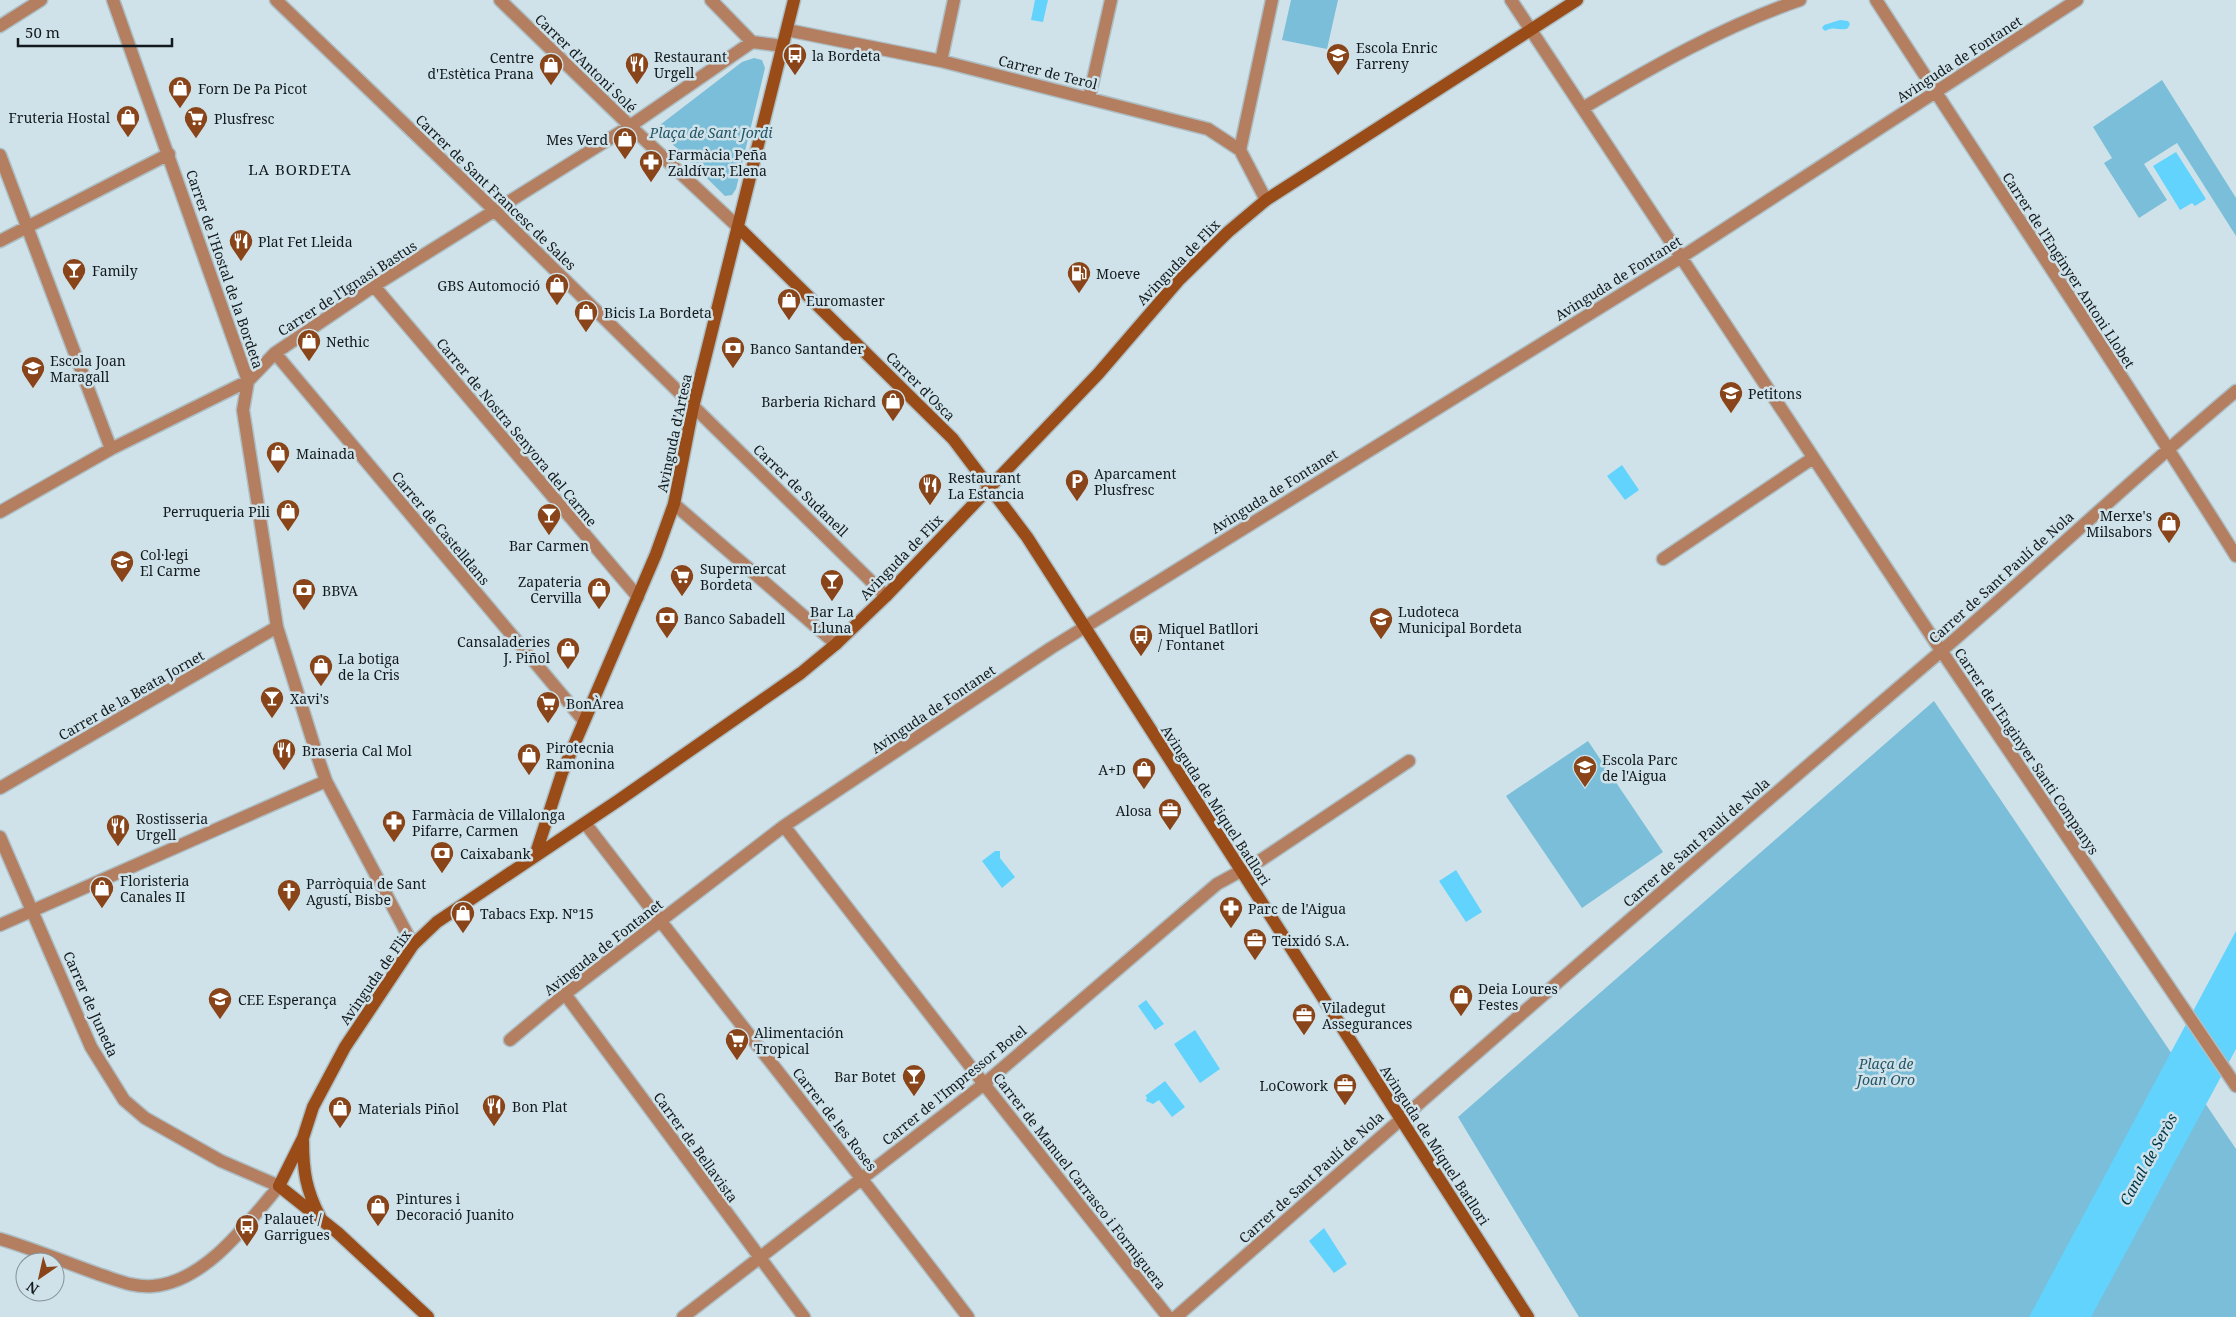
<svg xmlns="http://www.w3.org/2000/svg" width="2236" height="1317" font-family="'Noto Serif',serif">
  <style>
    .green { fill: #7abed9 }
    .water { fill: #61d3fd }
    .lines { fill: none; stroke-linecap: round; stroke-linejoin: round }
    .street-casing { stroke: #adbec4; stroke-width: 15 }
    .secondary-casing { stroke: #adbec4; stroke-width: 15 }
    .street { stroke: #b47e60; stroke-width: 12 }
    .secondary { stroke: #9a4c18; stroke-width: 12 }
    .labels { text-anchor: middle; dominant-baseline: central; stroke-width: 5; stroke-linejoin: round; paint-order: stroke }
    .poi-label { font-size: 14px; fill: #131a1d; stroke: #cfe2e9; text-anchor: start }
    .street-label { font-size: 14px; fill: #131a1d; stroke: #cfe2e9 }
    .park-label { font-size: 14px; font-style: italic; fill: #255567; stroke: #cfe2e9 }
    .neighbourhood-label { font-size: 15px; letter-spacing: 1px; fill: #131a1d; stroke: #cfe2e9 }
    .water-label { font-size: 15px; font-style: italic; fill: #003748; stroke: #cfe2e9 }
  </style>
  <rect width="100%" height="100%" fill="#cfe2e9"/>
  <path class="green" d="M1291,0H1338L1327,49L1282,40Z
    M754,58L762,60L765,68L736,189L732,195L725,196L656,128L742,62Z
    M2162,80L2236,198V236L2177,143L2144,164L2167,200L2139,218L2104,163L2112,158L2093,127Z
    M1934,701L2236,1149V1317H1579L1458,1117Z
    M1588,741L1663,852L1582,908L1506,796Z"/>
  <path class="water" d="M1035,0H1048L1043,22L1031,20Z
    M1840,20L1848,21L1850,24L1848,28C1841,32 1835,25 1825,31L1822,28L1824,25Z
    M2176,152L2206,199L2195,206L2192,203L2180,210L2153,166Z
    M1622,465L1639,490L1625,500L1607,476Z
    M995,851H1000V858L1015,877L1002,888L982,861Z
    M1456,870L1482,912L1466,922L1439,881Z
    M2236,931V1049L2091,1317H2029Z
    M1146,1000L1164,1024L1155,1030L1138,1006Z
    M1195,1030L1220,1069L1200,1083L1174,1044Z
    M1165,1081L1185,1107L1172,1117L1159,1100L1153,1104L1146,1101L1147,1097L1145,1096Z
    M1324,1228L1347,1264L1334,1273L1309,1241Z"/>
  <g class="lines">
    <g class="street-casing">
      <path id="street" d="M113,0L248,381L243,410L277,627L317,755L326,781L413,945
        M276,0L495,211L886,596
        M500,0L630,126L738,227
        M711,0L752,42
        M1511,0L1934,640L2236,1086
        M1876,0C1996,186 2119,369 2236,556
        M0,26L41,0
        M787,30L941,61L1208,129L1240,150L1266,200
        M941,61L954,0
        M1089,98L1111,0
        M1583,108C1652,67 1724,26 1800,0
        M1240,150L1272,0
        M0,155L111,449
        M0,241L169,154
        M374,286L638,597
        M275,353L584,721
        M674,504L836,644
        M0,512L111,449L248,381L275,353L374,286L630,126L752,42L783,46
        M1663,559L1813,458
        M0,788L277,627
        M585,823C711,988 842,1151 968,1317
        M784,826L984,1084L1168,1317
        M0,837L91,1047L124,1100L145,1118L221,1161L279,1186C248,1223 205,1282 153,1286C135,1288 117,1280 101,1275C67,1263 34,1249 0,1239
        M0,925L326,781
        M565,994L804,1317
        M510,1040L565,994L784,826L1051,648L1680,258L2077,0
        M683,1317L984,1084L1217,884L1261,860L1409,761
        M1176,1317C1429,1094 1683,872 1939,653C2039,567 2135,476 2236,391"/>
    </g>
    <g class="secondary-casing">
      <path id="secondary" d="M738,227L953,439L1027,537L1528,1317
        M535,856L562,773L656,554L674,504L693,407L794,0
        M303,1141C303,1171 306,1190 320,1217
        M428,1317L338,1233L279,1186L303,1138L313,1107L345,1047L413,945L437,922L619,800L801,673L836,644L886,596L1098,374L1178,281L1228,232L1266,200L1577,0"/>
    </g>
    <use href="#street" class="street"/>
    <use href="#secondary" class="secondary"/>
  </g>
  <defs>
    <g id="bus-pin" transform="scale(1.25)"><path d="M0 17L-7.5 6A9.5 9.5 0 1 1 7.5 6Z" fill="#894519" stroke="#cfe2e9"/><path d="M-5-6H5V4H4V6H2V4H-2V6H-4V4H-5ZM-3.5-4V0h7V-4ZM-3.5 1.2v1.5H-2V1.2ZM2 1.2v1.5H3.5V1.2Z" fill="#fff"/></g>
    <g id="school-pin" transform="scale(1.25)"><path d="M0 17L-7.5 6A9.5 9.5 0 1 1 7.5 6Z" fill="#894519" stroke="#cfe2e9"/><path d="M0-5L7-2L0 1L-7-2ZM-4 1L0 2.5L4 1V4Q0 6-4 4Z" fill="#fff"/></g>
    <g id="restaurant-pin" transform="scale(1.25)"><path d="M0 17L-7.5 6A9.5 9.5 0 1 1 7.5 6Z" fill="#894519" stroke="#cfe2e9"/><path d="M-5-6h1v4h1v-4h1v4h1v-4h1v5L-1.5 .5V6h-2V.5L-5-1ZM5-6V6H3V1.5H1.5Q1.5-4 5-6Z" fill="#fff"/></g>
    <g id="shop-pin" transform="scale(1.25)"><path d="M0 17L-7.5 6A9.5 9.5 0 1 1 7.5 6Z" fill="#894519" stroke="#cfe2e9"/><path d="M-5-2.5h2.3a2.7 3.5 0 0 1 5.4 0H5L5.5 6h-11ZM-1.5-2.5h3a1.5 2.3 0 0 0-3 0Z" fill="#fff"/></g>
    <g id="supermarket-pin" transform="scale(1.25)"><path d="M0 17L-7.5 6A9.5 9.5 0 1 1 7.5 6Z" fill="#894519" stroke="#cfe2e9"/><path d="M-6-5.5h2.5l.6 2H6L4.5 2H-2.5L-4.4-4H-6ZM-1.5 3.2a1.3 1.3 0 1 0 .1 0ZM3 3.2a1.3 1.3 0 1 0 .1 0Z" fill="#fff"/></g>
    <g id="pharmacy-pin" transform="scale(1.25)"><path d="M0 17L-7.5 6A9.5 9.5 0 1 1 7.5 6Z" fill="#894519" stroke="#cfe2e9"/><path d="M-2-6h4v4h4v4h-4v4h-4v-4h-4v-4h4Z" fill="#fff"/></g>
    <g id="bar-pin" transform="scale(1.25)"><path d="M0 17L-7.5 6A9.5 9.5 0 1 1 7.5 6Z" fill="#894519" stroke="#cfe2e9"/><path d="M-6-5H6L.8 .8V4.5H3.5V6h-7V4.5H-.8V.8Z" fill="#fff"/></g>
    <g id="fuel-pin" transform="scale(1.25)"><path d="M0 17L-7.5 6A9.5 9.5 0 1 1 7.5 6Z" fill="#894519" stroke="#cfe2e9"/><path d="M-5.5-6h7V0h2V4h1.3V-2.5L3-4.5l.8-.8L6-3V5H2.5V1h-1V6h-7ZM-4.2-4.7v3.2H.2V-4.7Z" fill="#fff"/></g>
    <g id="bank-pin" transform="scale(1.25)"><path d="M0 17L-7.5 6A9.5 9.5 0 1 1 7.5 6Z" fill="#894519" stroke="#cfe2e9"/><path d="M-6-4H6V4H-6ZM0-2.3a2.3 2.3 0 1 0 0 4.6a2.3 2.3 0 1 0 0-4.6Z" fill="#fff"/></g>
    <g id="parking-pin" transform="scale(1.25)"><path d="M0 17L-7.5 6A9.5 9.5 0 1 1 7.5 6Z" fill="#894519" stroke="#cfe2e9"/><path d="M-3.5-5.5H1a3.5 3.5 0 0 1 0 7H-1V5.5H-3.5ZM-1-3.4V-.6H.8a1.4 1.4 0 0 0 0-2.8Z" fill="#fff"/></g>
    <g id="office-pin" transform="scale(1.25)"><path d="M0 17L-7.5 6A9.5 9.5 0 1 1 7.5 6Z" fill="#894519" stroke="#cfe2e9"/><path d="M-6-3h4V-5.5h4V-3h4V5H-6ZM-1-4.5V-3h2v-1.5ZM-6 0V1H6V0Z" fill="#fff"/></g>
    <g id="church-pin" transform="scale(1.25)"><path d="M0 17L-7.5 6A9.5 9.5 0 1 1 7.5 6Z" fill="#894519" stroke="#cfe2e9"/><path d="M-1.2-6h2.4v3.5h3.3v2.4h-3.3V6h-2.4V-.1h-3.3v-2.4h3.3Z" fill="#fff"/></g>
  </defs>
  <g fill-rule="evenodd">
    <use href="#bus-pin" x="795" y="55"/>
    <use href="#school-pin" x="1338" y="55"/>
    <use href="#restaurant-pin" x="637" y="64"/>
    <use href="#shop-pin" x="551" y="65"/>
    <use href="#shop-pin" x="180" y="88"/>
    <use href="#shop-pin" x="128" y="117"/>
    <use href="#supermarket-pin" x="196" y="118"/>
    <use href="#shop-pin" x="625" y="139"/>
    <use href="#pharmacy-pin" x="651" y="162"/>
    <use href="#restaurant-pin" x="241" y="241"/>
    <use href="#bar-pin" x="74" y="270"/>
    <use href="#fuel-pin" x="1079" y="273"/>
    <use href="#shop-pin" x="557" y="285"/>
    <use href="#shop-pin" x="789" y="300"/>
    <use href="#shop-pin" x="586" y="312"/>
    <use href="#shop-pin" x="309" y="341"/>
    <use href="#bank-pin" x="733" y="348"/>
    <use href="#school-pin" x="33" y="368"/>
    <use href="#school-pin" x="1731" y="393"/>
    <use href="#shop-pin" x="893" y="401"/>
    <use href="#shop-pin" x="278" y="453"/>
    <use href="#parking-pin" x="1077" y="481"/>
    <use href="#restaurant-pin" x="930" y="485"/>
    <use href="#shop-pin" x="288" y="511"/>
    <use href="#bar-pin" x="549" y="515"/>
    <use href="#shop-pin" x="2169" y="523"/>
    <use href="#school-pin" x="122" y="562"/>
    <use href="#supermarket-pin" x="682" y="576"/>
    <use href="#bar-pin" x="832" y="581"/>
    <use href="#shop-pin" x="599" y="589"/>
    <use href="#bank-pin" x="304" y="590"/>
    <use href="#bank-pin" x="667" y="618"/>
    <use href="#school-pin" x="1381" y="619"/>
    <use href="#bus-pin" x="1141" y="636"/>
    <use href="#shop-pin" x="568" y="649"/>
    <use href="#shop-pin" x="321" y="666"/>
    <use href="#bar-pin" x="272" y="698"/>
    <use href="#supermarket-pin" x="548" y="703"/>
    <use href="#restaurant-pin" x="284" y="750"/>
    <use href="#shop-pin" x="529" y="755"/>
    <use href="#school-pin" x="1585" y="767"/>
    <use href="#shop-pin" x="1144" y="769"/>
    <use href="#office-pin" x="1170" y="810"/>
    <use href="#pharmacy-pin" x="394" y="822"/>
    <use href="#restaurant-pin" x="118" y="826"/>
    <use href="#bank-pin" x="442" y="853"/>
    <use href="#shop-pin" x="102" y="888"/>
    <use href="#church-pin" x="289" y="891"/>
    <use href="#pharmacy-pin" x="1231" y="908"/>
    <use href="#shop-pin" x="463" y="913"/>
    <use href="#office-pin" x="1255" y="940"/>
    <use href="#shop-pin" x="1461" y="996"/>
    <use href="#school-pin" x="220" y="999"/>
    <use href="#office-pin" x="1304" y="1015"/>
    <use href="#supermarket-pin" x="737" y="1040"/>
    <use href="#bar-pin" x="914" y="1076"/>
    <use href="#office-pin" x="1345" y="1085"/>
    <use href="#restaurant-pin" x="494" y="1106"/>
    <use href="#shop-pin" x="340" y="1108"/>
    <use href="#shop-pin" x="378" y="1206"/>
    <use href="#bus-pin" x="247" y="1226"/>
  </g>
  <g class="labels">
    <g class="poi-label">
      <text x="1356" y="47">Escola Enric<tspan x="1356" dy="16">Farreny</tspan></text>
      <text x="812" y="55">la Bordeta</text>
      <text x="654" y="56">Restaurant<tspan x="654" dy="16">Urgell</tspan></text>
      <text x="534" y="57" text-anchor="end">Centre<tspan x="534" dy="16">d'Estètica Prana</tspan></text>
      <text x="198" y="88">Forn De Pa Picot</text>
      <text x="110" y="117" text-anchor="end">Fruteria Hostal</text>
      <text x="214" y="118">Plusfresc</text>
      <text x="608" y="139" text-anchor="end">Mes Verd</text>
      <text x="668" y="154">Farmàcia Peña<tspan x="668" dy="16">Zaldívar, Elena</tspan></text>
      <text x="258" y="241">Plat Fet Lleida</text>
      <text x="92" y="270">Family</text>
      <text x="1096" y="273">Moeve</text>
      <text x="540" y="285" text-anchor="end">GBS Automoció</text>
      <text x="806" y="300">Euromaster</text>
      <text x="604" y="312">Bicis La Bordeta</text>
      <text x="326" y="341">Nethic</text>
      <text x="750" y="348">Banco Santander</text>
      <text x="50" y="360">Escola Joan<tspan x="50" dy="16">Maragall</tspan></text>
      <text x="1748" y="393">Petitons</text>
      <text x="876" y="401" text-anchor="end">Barberia Richard</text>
      <text x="296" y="453">Mainada</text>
      <text x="1094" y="473">Aparcament<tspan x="1094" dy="16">Plusfresc</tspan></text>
      <text x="948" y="477">Restaurant<tspan x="948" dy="16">La Estancia</tspan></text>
      <text x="270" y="511" text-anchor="end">Perruqueria Pili</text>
      <text x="2152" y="515" text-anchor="end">Merxe's<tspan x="2152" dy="16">Milsabors</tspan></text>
      <text x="549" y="545" text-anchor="middle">Bar Carmen</text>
      <text x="140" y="554">Col·legi<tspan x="140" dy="16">El Carme</tspan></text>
      <text x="700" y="568">Supermercat<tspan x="700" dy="16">Bordeta</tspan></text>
      <text x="582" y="581" text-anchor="end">Zapateria<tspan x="582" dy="16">Cervilla</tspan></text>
      <text x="322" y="590">BBVA</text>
      <text x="832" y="611" text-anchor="middle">Bar La<tspan x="832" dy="16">Lluna</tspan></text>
      <text x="1398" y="611">Ludoteca<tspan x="1398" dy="16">Municipal Bordeta</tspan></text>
      <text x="684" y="618">Banco Sabadell</text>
      <text x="1158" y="628">Miquel Batllori<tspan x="1158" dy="16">/ Fontanet</tspan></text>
      <text x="550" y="641" text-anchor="end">Cansaladeries<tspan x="550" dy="16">J. Piñol</tspan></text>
      <text x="338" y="658">La botiga<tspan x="338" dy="16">de la Cris</tspan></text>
      <text x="290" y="698">Xavi's</text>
      <text x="566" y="703">BonÀrea</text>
      <text x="546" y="747">Pirotecnia<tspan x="546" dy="16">Ramonina</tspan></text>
      <text x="302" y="750">Braseria Cal Mol</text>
      <text x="1602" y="759">Escola Parc<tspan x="1602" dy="16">de l'Aigua</tspan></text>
      <text x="1126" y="769" text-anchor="end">A+D</text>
      <text x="1152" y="810" text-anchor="end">Alosa</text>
      <text x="412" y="814">Farmàcia de Villalonga<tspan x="412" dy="16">Pifarre, Carmen</tspan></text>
      <text x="136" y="818">Rostisseria<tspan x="136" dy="16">Urgell</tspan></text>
      <text x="460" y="853">Caixabank</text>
      <text x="120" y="880">Floristeria<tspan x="120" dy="16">Canales II</tspan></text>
      <text x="306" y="883">Parròquia de Sant<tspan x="306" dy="16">Agustí, Bisbe</tspan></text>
      <text x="1248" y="908">Parc de l'Aigua</text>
      <text x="480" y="913">Tabacs Exp. Nº15</text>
      <text x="1272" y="940">Teixidó S.A.</text>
      <text x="1478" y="988">Deia Loures<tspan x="1478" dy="16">Festes</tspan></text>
      <text x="238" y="999">CEE Esperança</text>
      <text x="1322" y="1007">Viladegut<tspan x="1322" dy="16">Assegurances</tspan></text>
      <text x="754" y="1032">Alimentación<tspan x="754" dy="16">Tropical</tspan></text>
      <text x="896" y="1076" text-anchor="end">Bar Botet</text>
      <text x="1328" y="1085" text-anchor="end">LoCowork</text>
      <text x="512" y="1106">Bon Plat</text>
      <text x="358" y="1108">Materials Piñol</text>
      <text x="396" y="1198">Pintures i<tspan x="396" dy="16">Decoració Juanito</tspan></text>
      <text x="264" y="1218">Palauet /<tspan x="264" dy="16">Garrigues</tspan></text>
    </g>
    <g class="street-label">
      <text transform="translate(1959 59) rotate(-33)">Avinguda de Fontanet</text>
      <text transform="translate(586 63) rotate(44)">Carrer d'Antoni Solé</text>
      <text transform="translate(1048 72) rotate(14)">Carrer de Terol</text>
      <text transform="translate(496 192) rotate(44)">Carrer de Sant Francesc de Sales</text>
      <text transform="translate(1178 262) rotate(-46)">Avinguda de Flix</text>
      <text transform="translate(225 269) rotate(71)">Carrer de l'Hostal de la Bordeta</text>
      <text transform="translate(2069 270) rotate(57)">Carrer de l'Enginyer Antoni Llobet</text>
      <text transform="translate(1618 278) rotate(-32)">Avinguda de Fontanet</text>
      <text transform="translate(347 288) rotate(-33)">Carrer de l'Ignasi Bastus</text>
      <text transform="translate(921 386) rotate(45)">Carrer d'Osca</text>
      <text transform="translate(517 432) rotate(50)">Carrer de Nostra Senyora del Carme</text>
      <text transform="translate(674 433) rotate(-78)">Avinguda d'Artesa</text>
      <text transform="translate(801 490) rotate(44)">Carrer de Sudanell</text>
      <text transform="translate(1274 491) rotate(-32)">Avinguda de Fontanet</text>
      <text transform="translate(441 528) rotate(50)">Carrer de Castelldans</text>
      <text transform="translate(901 557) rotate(-46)">Avinguda de Flix</text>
      <text transform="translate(2001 577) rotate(-42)">Carrer de Sant Paulí de Nola</text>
      <text transform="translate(131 695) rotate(-30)">Carrer de la Beata Jornet</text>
      <text transform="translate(933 709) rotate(-34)">Avinguda de Fontanet</text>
      <text transform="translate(2027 751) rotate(56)">Carrer de l'Enginyer Santi Companys</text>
      <text transform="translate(1216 805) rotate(57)">Avinguda de Miquel Batllori</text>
      <text transform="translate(1696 842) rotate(-41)">Carrer de Sant Paulí de Nola</text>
      <text transform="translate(603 947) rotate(-38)">Avinguda de Fontanet</text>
      <text transform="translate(375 977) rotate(-55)">Avinguda de Flix</text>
      <text transform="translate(91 1004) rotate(66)">Carrer de Juneda</text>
      <text transform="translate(954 1085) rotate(-39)">Carrer de l'Impressor Botel</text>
      <text transform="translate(835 1119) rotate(52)">Carrer de les Roses</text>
      <text transform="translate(1435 1145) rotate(57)">Avinguda de Miquel Batllori</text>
      <text transform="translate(696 1147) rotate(54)">Carrer de Bellavista</text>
      <text transform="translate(1311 1177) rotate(-42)">Carrer de Sant Paulí de Nola</text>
      <text transform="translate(1080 1181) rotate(52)">Carrer de Manuel Carrasco i Formiguera</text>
    </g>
    <g class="park-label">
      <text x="711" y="132">Plaça de Sant Jordi</text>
      <text x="1886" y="1063">Plaça de<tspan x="1886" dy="16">Joan Oro</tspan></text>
    </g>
    <g class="neighbourhood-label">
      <text x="300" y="169">LA BORDETA</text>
    </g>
    <g class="water-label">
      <text transform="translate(2148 1159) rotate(-61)">Canal de Seròs</text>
    </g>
  </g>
  <g transform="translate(40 1277) rotate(214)"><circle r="24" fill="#cfe2e9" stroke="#849297"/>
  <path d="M0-4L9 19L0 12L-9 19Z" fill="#894519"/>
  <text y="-8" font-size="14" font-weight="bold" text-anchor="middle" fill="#131a1d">N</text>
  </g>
  <path d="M18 38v8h154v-8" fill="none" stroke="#131a1d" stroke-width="2.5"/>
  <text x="25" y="38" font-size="15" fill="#131a1d" stroke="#cfe2e9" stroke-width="4" paint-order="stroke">50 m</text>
</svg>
